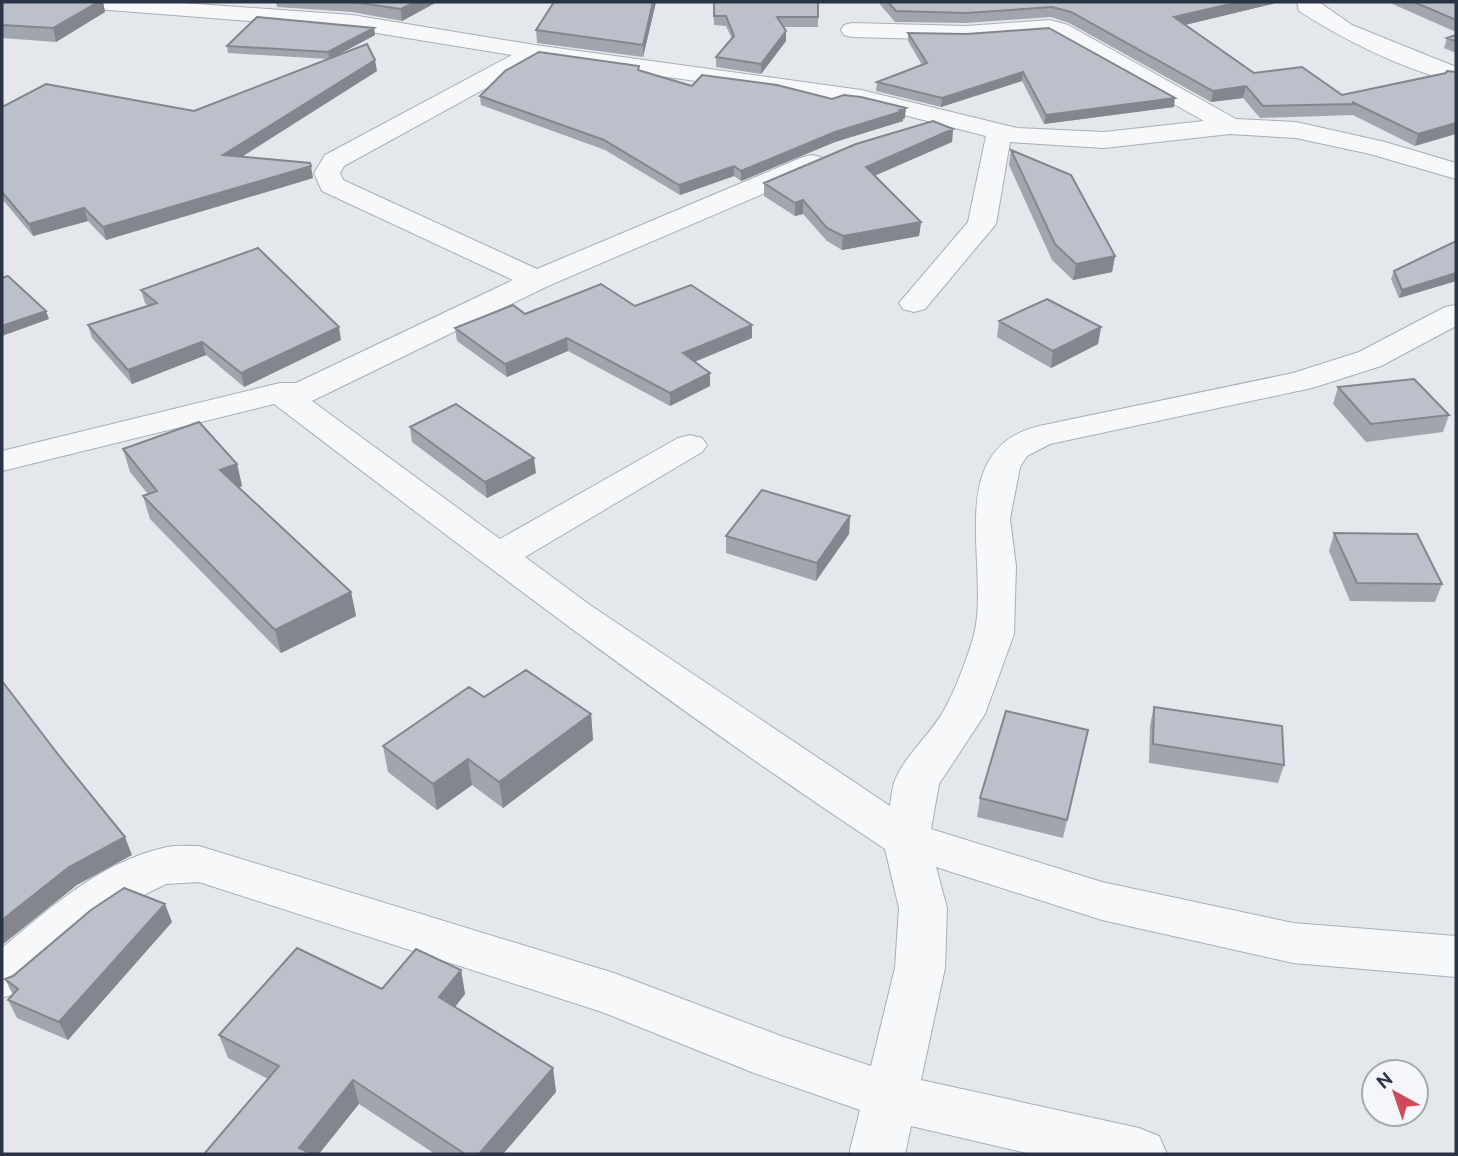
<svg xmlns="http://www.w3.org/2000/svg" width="1458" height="1156" font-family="Ubuntu,sans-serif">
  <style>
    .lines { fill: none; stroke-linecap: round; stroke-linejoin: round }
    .minor-casing { stroke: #a9aeb7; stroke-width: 2 }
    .minor { fill: #f7f8fa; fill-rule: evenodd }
    .wall { fill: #a1a5ae }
    .shaded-wall { fill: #83868d }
    .building { fill: #bbc0ca; stroke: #83868d; stroke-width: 2 }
  </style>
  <rect width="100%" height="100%" fill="#e4e7ec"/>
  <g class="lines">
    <g class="minor-casing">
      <path id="minor" d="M73,2H168L352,15L535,45L861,90L1017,128L1104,132L1204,121L1049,34L966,40L852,37L844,35L841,30L844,25L852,23L966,26L1050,20L1068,25L1236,119L1296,122L1385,142L1456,163V179L1370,154L1296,138L1230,134L1104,148L1010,142L996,224L925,309L914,312L903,309L899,303L968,222L986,136L861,104L539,59L344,166L340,173L343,180L537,269L803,157L812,155L821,157L825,163L821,169L548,286L312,401L500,539L678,438L690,435L702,438L707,445L702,452L525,557L590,605L890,806C891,798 892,788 895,780C906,754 931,734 944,710C955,691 968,656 974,635C991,566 941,450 1039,426L1293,373L1359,352L1445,307L1456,305V326L1381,366L1312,388L1050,444L1027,456L1020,467L1010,519L1016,566L1014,634L985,714L939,784L931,829L1102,882L1293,923L1456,936V977L1293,963L1102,920L936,867L947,908L945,968L921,1080L1139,1128L1159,1136L1167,1154H1031L911,1126L905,1154H849L860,1110L754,1073L602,1012L199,882L166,884L142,896L97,926L20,992L2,998V948C51,907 102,861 167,847C177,845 188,846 199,846L614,973L781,1036L871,1066L895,968L899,908L885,849C674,710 475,557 274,404L2,471V451L280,383H296L513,280L322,191L314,173L325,155L512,55L352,29L84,8L76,7Z
        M1297,2H1319L1352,25L1456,67V82C1404,70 1344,40 1299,11Z"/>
    </g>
    <use href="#minor" class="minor"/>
  </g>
  <path class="wall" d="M2,2H103L105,12L56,42L2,38Z
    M276,2H437L402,21L352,12L277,7Z
    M656,2L643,57L537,43L536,30Z
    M713,2H818V27H783L786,31V41L761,74L716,67V57L732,39L726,26L714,25Z
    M878,2H1280L1185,25L1254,73L1342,95L1446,73L1415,146L1353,115L1260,118L1243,98L1211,102L1069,23L1051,17L966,23L895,22Z
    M1388,2H1456V32Z
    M374,28L375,35L338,55L377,71L242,157L313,178L106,240L88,221L33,236L2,199V107L194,111L327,59L228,53L227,46Z
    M908,33L1174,107L1044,124L1022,81L941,107L876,91L877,82L922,65L908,41Z
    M1456,35V53L1444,48L1447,38Z
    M639,71L692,86L905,118L903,119V121L835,142L741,181L734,176L680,195L605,150L481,105L480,96Z
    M953,129L952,142L875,175L921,222L919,236L842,250L827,241L803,214L795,216L764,196V183Z
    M1011,150L1115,256L1112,272L1073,280L1052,260L1009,165Z
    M1456,241V281L1399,298L1391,279L1394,271Z
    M141,290L341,340L244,387L206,355L132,384L92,338L88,325L148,306L145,303Z
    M525,314L752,325V338L695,362L710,373V386L670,406L568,351L507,377L457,341L455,328Z
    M999,321L1101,327L1098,344L1051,368L997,337Z
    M1338,387L1449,415L1443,432L1366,442L1333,404Z
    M410,427L536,473L487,498L412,442Z
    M123,449L237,464L242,486L239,488L351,592L356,616L281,653L150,519L143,496L148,494L130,472Z
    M850,516L849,534L816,581L726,553V536Z
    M1334,533L1442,584L1435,602L1350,601L1329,551Z
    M484,697L591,714L593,740L503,808L472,785L437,810L388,772L383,746Z
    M1154,707L1284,765L1278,783L1149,763L1150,725Z
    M1088,730L1063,838L977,817L980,798Z
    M172,922L68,1040L17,1018L8,1000L13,995L5,979Z
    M461,970L465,994L455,1007L553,1068L556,1092L503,1154H435L359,1104L268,1079L228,1058L219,1035L382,989Z"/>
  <path class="shaded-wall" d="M98,2H103L105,12L56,42L53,28Z
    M415,2H437L402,21L401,9Z
    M653,2H656L643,57V45Z
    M1239,2H1280L1172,28L1174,17Z
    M374,28L375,35L330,59L328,52Z
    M786,31V41L761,74V64Z
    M375,60L377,71L225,167L223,155Z
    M1023,72L1022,81L941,107L942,98Z
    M1246,86L1243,98L1211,102L1213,91Z
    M1175,98L1174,107L1044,124L1046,115Z
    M906,108L905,118L903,119V121L835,142L741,181V171L835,132Z
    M1456,123V134L1415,146L1418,134Z
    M953,129L952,142L865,180L866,167Z
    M311,166L313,178L106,240L103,227Z
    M734,166V176L680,195L679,185Z
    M803,200V214L795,216V203Z
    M84,208L88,221L33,236L29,224Z
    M921,222L919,236L842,250L843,236Z
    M1115,256L1112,272L1073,280L1076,264Z
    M1456,273V281L1399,298L1402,290Z
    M46,311L49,319L2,336V326Z
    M752,325V338L683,366V353Z
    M339,327L341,340L244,387L241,373Z
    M1101,327L1098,344L1051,368L1053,351Z
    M567,338L568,351L507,377L505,364Z
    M202,342L206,355L132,384L128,370Z
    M710,373V386L670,406V393Z
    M534,458L536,473L487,498L485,482Z
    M237,464L242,486L226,493L220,470Z
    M850,516L849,534L816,581L817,563Z
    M351,592L356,616L281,653L275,630Z
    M591,714L593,740L503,808L499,782Z
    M468,759L472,785L437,810L433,784Z
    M125,837L132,855L77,885L2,945V920L69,867Z
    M165,904L172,922L68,1040L59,1022Z
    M461,970L465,994L444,1021L439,997Z
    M553,1068L556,1092L503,1154H479Z
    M353,1080L359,1104L319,1154H301L299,1148Z"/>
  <path class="building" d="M2,2H98L53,28L2,25Z
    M353,2H415L401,9Z
    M554,2H653L643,45L536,30Z
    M714,2H818V17H777L786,31L761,64L716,57L734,36L726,16H714Z
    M888,2H1239L1174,17L1254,73L1302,67L1342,95L1446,73L1447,71L1456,72V123L1418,134L1352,102L1355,104L1263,106L1246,86L1213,91L1071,12L1052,7L967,13L896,11Z
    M1414,2H1456V20Z
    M257,17L374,28L328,52L227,46Z
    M1049,28L1175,98L1046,115L1023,72L942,98L877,82L927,63L908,33L967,34Z
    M1456,35V41L1447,38Z
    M367,44L375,60L223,155L310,163L311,166L103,227L84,208L29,224L2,192V107L46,84L194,111Z
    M539,52L639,66L638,70L692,86L702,75L777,85L832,99L844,95L861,97L906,108L900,110L903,111L835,132L741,171L734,166L679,185L604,140L480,96L505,71Z
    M933,121L953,129L866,167L921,222L843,236L827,228L803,200L795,203L764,183L856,144Z
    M1011,150L1071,175L1115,256L1076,264L1055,244Z
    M1456,241V273L1402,290L1394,271Z
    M258,248L339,327L241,373L202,342L128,370L88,325L157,303L141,290Z
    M8,276L46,311L2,326V278Z
    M601,284L635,306L691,285L752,325L683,353L710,373L670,393L567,338L505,364L455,328L513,305L525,314Z
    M1047,299L1101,327L1053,351L999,321Z
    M1414,379L1449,415L1371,424L1338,387Z
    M456,404L534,458L485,482L410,427Z
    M199,422L237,464L220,470L351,592L275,630L143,496L157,491L123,449Z
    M762,490L850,516L817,563L726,536Z
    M1334,533L1417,534L1442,584L1357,583Z
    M526,670L591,714L499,782L468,759L433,784L383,746L469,687L484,697Z
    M2,681L60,757L125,837L69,867L2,920Z
    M1154,707L1282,726L1284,765L1153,744Z
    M1006,711L1088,730L1067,820L980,798Z
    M124,888L165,904L59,1022L8,1000L18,989L5,979L13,976L91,910Z
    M297,948L382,989L416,949L461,970L439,997L553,1068L479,1154H465L353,1080L299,1148L312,1154H204L279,1066L219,1035Z"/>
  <rect width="1458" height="1156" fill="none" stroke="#2b3445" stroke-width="7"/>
  <g transform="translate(1395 1093) rotate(320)"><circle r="33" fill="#f4f6f9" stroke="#a4a8b1" stroke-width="2"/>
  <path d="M0-5L12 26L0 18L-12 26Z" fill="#d1495b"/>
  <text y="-10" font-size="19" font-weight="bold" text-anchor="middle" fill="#2b3445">N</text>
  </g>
</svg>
